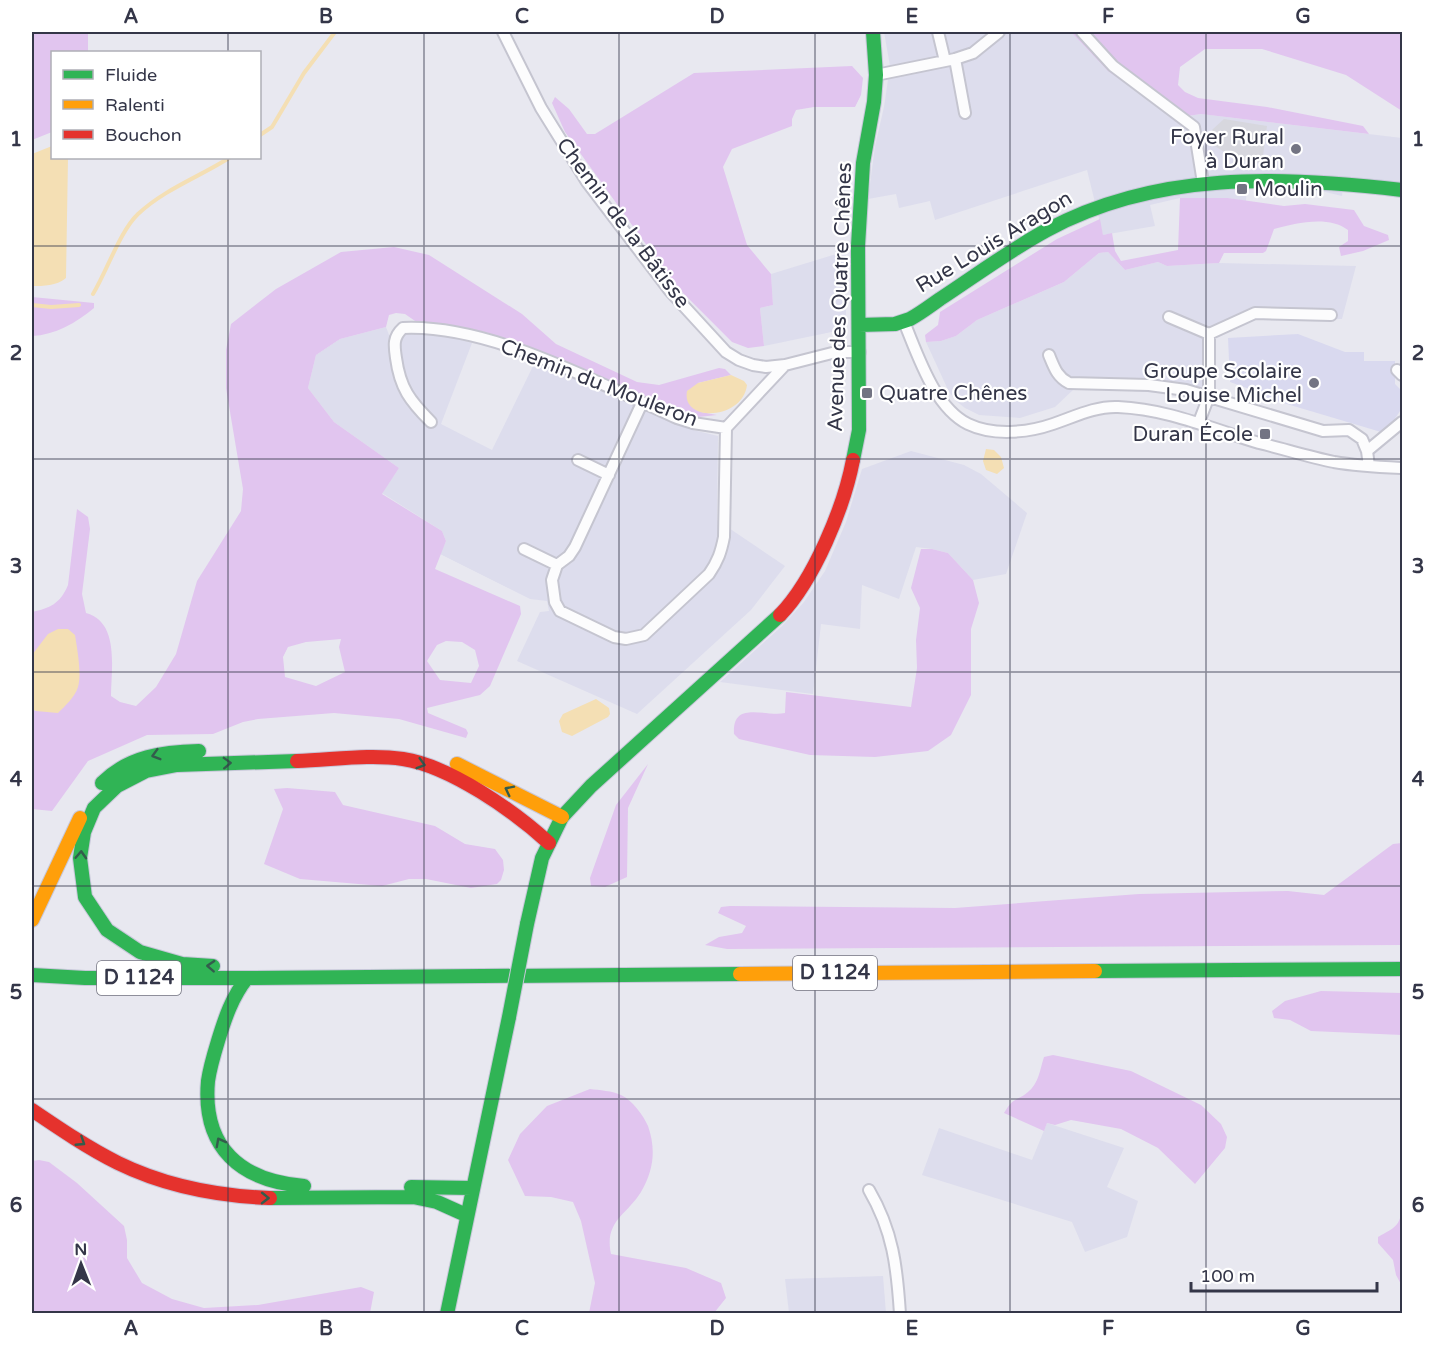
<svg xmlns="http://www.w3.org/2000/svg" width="1434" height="1345" font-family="'Varela Round',sans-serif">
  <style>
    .residential { fill: #dddded }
    .education { fill: #d9d9ef }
    .green { fill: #e1c5ef; fill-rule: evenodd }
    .parking { fill: #d7d7de }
    .water { fill: #f4dfb4 }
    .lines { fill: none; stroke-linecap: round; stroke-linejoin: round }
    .stream { stroke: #f4dfb4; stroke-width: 4 }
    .street-casing { stroke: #c5c5d0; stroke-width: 14 }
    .fast-casing { stroke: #c7c7d9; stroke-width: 16 }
    .slow-casing { stroke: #c7c7d9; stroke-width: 16 }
    .jam-casing { stroke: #c7c7d9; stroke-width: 16 }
    .street { stroke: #fcfcfd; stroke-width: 10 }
    .fast { stroke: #30b455; stroke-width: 14 }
    .slow { stroke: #ff9f0a; stroke-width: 14 }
    .jam { stroke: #e5322d; stroke-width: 14 }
    .fast-bridge-casing { stroke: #c7c7d9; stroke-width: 16; stroke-linecap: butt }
    .fast-bridge { stroke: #30b455; stroke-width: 14 }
    .oneway { stroke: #335c4c }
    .grid { fill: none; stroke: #343648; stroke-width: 1.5; stroke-opacity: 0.55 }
    .poi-dot { fill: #737483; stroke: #fff; stroke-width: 2 }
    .labels { text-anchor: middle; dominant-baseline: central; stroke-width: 4.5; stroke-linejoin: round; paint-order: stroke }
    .shield { fill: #fff; stroke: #71727f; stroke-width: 1.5 }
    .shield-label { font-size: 20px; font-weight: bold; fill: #343648 }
    .poi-label { font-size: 21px; fill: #343648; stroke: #fff; text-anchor: end }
    .street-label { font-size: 21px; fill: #343648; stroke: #fff }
    .neatline { fill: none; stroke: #343648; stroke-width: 2 }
    .grid-label { font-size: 20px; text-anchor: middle; font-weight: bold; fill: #343648 }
  </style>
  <rect width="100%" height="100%" fill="#e8e8f0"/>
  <path class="residential" d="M884,32H1071L1108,71L1174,118L1201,114L1402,138V194L1343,187L1342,196L1317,190L1247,186L1246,201L1228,198H1180L1150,205L1155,226L1103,235L1087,170L935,220L930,201L899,208L896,194L868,199L875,146L884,107L890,66Z
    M846,251V329L764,346L760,308L773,305L771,274Z
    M1108,252L1125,270L1158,262L1167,266L1219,263L1356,266L1342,319H1256L1214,337L1215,393L1209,406L1178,394L1101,389L1073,390L1055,407L1020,418L979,415L965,408L956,401L949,392L926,342L941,341L956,336L977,320L1064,282L1099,253Z
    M386,327L389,335L421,333L453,336L472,343L441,424L492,450L535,362L674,423L689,429L718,436L717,520L785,566L751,610L637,714L517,661L540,612L549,611L547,601L530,599L440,554L446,541L442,531L382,493L399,468L334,422L308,388L316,355L340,339Z
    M911,451L964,465L981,474L1027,513L1006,574L973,580L948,553L932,549L916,547L899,599L862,585L860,629L821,624L813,694L720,682L782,626L804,602L825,571L846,522L862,469Z
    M1047,1123L1124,1148L1107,1187L1138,1201L1127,1237L1085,1252L1072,1222L922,1175L939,1128L1032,1160Z
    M883,1276L886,1313H789L785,1279Z"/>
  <path class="education" d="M1298,334L1345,352H1364V361H1395V384L1402,391V408L1392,423L1381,432L1253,394L1252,390L1230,382L1228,338Z"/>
  <path class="green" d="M32,32H88V52H52V132L32,140Z
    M1071,32H1402V111L1346,75L1262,49H1205L1180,67L1178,85L1185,92L1198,98L1267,107L1363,126L1369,134L1201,114L1174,118L1108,71Z
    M852,66L863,78L861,95L855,107H814L796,110L792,119V126L732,149L723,167L747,245L771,274L773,305L760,308L764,346L748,348L732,342L676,286L565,132L552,103L555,97L569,109L587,134H595L694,73Z
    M1180,198H1228L1284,206L1305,204L1354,210L1364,226L1388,235L1389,240L1363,251L1341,256L1339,247L1348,241V230C1329,215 1295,223 1274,229L1266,251L1263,253H1224L1219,263L1167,266L1158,262L1125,270L1108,252L1099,253L1064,282L977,320L956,336L941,341L926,342L925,335L938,325L940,312L1057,239L1100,219L1103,235L1112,233L1115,251L1121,261L1178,250Z
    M394,247L429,255L522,314L556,344L637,382L659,385L719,368L725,369L731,375L698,383L701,412L717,415L698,417L648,400L529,347L485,332L418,323L405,314L396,313L389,315L386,327L340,339L316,355L308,388L334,422L399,468L382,494L442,531L446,541L435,569L520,606L521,614L490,686L480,695L427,708L428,713L466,729L468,733L466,738L399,719L334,713L258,719L243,722L213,734L147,735L88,761L52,811L32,809V709L36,711L32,655V612C50,608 60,604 68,585L77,509L88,517L90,529L82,594L86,613C120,622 111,670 111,696L120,702L136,706L156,687L176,654L197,581L241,511L243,489L226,388V350L231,324L276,289L341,252ZM341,639L339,647L345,672L316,686L285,677L283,657L288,647L306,642ZM446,641L462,642L475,650L479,666L471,683L440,680L427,661L437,645Z
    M32,297L94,303V308C76,323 55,335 32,336Z
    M921,549H932L948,553L973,580L979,603L971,629V695L951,735L928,751L875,757L810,755L739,739L734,734C732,700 764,717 785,713L786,692L911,707L917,668L916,640L920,608L911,588Z
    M648,764L628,808L627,877L605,887L591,886L590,878L616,805Z
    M287,788L335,792L343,805L435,826L465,844L495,849L503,860L504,870L501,880L497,884L471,888L426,879H409L382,886L300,879L264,864L283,809L274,789Z
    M1402,843V945L727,949L705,945L719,937L742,933L746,926L718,913L721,907L730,906L955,908L1139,894L1288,891L1324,895L1393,844Z
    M1321,991L1402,993V1035L1311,1031L1290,1020L1274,1018L1272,1011L1285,1001Z
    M1053,1055L1131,1071L1201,1105L1221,1124L1227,1137L1225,1148L1195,1184L1158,1148L1121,1129L1071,1120L1055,1125L1047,1123L1044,1131L1004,1113C1014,1096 1016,1102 1028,1092C1039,1083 1040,1069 1044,1057Z
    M590,1089C599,1090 613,1091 621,1095C633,1101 643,1115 648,1126C656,1149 654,1170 641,1192C627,1215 604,1221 611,1254L686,1268L721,1283L726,1298L714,1313H589L595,1283L581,1221L573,1202L551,1197L525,1196L508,1160L520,1134L547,1106Z
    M39,1160L49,1162L77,1183L124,1226L127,1240V1258L142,1283L172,1299L204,1308L258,1305L361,1287L374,1292L370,1313H32V1161Z
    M1402,1207V1286L1396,1275L1393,1260L1378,1243V1237C1395,1227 1400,1227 1402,1207Z"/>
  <path class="parking" d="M1224,119L1267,126L1262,163L1239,161L1213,145L1212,130Z"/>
  <path class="water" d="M52,146V158H68L66,278C56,286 44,286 32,286V154Z
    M731,375L744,381L747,385C743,420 681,423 687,391L698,383Z
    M986,449L994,450L1001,457L1004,468L997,474L986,470L983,461Z
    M58,629H68L75,635C77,648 82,674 78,687C75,697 65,706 58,713L36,711L32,709V655L48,634Z
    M596,699L609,708L610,714L608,717L572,736L562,732L559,721L563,714Z"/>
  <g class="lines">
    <path class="stream" d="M260,135L272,127L304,73L335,32
      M93,294C107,271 120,231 138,214C165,189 199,177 229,158
      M32,305L51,307L79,305"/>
    <g class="street-casing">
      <path id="street" d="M503,32L541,108L587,182L670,291L726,352L739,360L753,365L766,367L785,365L836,352H860
        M938,32L945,61
        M1082,32L1113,66L1194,127L1203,183
        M955,59L965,113
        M876,75L955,59L973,53L999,32
        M1169,317L1209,334
        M904,322C918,355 934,407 968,424C993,436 1027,433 1053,424C1074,417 1095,406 1118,407C1168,409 1212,429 1259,443C1284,449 1309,457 1334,462C1357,466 1380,467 1402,468
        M1209,334L1255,313L1331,315
        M1049,355C1054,367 1057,377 1069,383L1149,385L1186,390L1323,431L1349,430L1362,439L1367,451L1369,466
        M1397,370L1402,375
        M642,403L575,547L569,556L557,565L552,580L555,602L560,611L614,637L626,639L644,635L709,574C718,561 721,552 724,537L726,428
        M431,422C410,401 400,388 396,358C394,345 393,337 403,328C490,324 597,383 677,418L693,423L726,428
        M1199,422L1209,396V334
        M726,428L785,365
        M1367,451L1402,422
        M578,460L609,475
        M524,549L557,565
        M869,1190C893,1231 897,1267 900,1314"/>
    </g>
    <g class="fast-casing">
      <path id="fast" d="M859,325L895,324L910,319C921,313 930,306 940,299C975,276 1010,250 1047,230C1157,171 1281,176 1402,190
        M853,460L859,430L858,246L863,163L874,102L876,75L873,32
        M102,783C129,756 163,752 199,751
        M527,924L542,858L562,817L591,786L780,615
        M213,966L182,964L140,952L107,930L85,897L80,858L84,832L94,808L117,786L146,771L177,765L297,761
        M1095,971L1402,969
        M32,975L85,978H247L740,974
        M247,978C232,997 225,1018 218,1041C214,1054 210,1067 208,1081C202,1148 241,1181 304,1186
        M411,1187L472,1188
        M270,1198L413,1197L437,1202L466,1215
        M447,1314L509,1017"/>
    </g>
    <g class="slow-casing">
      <path id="slow" d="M457,764L562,817
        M32,920L80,818
        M740,974L1095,971"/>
    </g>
    <g class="jam-casing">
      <path id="jam" d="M780,615C814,580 844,507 853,460
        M297,761C332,760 369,754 403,759C450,766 514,811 549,843
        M32,1110C60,1129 88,1148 118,1163C165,1186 218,1196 270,1198"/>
    </g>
    <use href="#street" class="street"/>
    <use href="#fast" class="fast"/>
    <use href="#slow" class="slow"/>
    <use href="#jam" class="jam"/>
    <g class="fast-bridge-casing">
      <path id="fast-bridge" d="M509,1017L527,924"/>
    </g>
    <use href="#fast-bridge" class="fast-bridge"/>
  </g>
  <defs><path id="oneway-chevron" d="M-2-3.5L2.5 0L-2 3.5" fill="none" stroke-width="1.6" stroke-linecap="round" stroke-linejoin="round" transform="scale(1.5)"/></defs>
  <g class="oneway">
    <use href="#oneway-chevron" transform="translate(156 755) rotate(164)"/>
    <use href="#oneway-chevron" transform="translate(227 763) rotate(-2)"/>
    <use href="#oneway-chevron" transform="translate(421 764) rotate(16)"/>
    <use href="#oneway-chevron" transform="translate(509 790) rotate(-153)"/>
    <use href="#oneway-chevron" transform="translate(81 855) rotate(-87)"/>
    <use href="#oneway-chevron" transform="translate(211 966) rotate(-177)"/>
    <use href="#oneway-chevron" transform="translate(81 1142) rotate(33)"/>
    <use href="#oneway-chevron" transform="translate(220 1142) rotate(-118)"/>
    <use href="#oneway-chevron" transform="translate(265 1198) rotate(1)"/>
  </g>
  <path class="grid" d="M228,32V52M424,32V1314M619,32V1314M815,32V1314M1010,32V1314M1206,32V1314M228,158V1314M32,246H1402M32,459H1402M32,672H1402M32,886H1402M32,1099H1402"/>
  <g class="poi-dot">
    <circle cx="1296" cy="149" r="6"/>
    <rect x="1236" y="183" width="12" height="12" rx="3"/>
    <circle cx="1314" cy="383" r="6"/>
    <rect x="861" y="387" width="12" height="12" rx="3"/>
    <rect x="1259" y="428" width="12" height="12" rx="3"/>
  </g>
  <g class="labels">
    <g class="shield">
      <rect x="793" y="956" width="84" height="34" rx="4.5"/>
      <rect x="97" y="961" width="84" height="34" rx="4.5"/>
    </g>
    <g class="shield-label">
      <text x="835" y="973">D 1124</text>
      <text x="139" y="978">D 1124</text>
    </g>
    <g class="poi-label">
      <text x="1284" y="137">Foyer Rural<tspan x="1284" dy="24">à Duran</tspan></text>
      <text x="1254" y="189" text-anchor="start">Moulin</text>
      <text x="1302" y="371">Groupe Scolaire<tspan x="1302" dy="24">Louise Michel</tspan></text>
      <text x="879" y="393" text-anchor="start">Quatre Chênes</text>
      <text x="1253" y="434">Duran École</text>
    </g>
    <g class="street-label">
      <text transform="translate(623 223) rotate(53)">Chemin de la Bâtisse</text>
      <text transform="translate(994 242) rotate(-31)">Rue Louis Aragon</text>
      <text transform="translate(840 297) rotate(-88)">Avenue des Quatre Chênes</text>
      <text transform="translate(599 383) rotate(21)">Chemin du Mouleron</text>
    </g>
  </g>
  <rect width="1434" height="1345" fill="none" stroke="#ffffff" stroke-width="66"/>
  <rect x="51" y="51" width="210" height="108" fill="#ffffff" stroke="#aeafb6" stroke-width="1.5"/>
  <rect x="63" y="70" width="30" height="9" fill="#30b455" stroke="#aeafb6" stroke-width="1.5"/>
  <text x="105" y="81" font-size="18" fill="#343648">Fluide</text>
  <rect x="63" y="100" width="30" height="9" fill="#ff9f0a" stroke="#aeafb6" stroke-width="1.5"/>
  <text x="105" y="111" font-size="18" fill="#343648">Ralenti</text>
  <rect x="63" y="130" width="30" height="9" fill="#e5322d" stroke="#aeafb6" stroke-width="1.5"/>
  <text x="105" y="141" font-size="18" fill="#343648">Bouchon</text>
  <g transform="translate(81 1264) rotate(359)" stroke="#ffffff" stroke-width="4.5" paint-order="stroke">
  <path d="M0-4.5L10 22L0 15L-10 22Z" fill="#343648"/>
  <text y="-9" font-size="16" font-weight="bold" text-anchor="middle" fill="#343648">N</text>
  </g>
  <path d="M1191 1282v9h186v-9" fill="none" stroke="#343648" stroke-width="3"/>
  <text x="1200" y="1282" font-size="18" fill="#343648" stroke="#ffffff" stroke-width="4.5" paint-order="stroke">100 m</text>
  <rect x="33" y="33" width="1368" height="1279" class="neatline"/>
  <g class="grid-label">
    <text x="131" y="23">A</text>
    <text x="326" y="23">B</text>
    <text x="522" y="23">C</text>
    <text x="717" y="23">D</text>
    <text x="912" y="23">E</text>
    <text x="1108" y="23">F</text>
    <text x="1303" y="23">G</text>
    <text x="16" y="146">1</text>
    <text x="1418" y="146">1</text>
    <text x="16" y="360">2</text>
    <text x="1418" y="360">2</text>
    <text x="16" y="573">3</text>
    <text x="1418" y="573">3</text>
    <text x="16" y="786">4</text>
    <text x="1418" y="786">4</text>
    <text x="16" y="999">5</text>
    <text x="1418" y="999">5</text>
    <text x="16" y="1212">6</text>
    <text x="1418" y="1212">6</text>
    <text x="131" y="1335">A</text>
    <text x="326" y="1335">B</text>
    <text x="522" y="1335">C</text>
    <text x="717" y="1335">D</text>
    <text x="912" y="1335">E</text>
    <text x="1108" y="1335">F</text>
    <text x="1303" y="1335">G</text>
  </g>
</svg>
